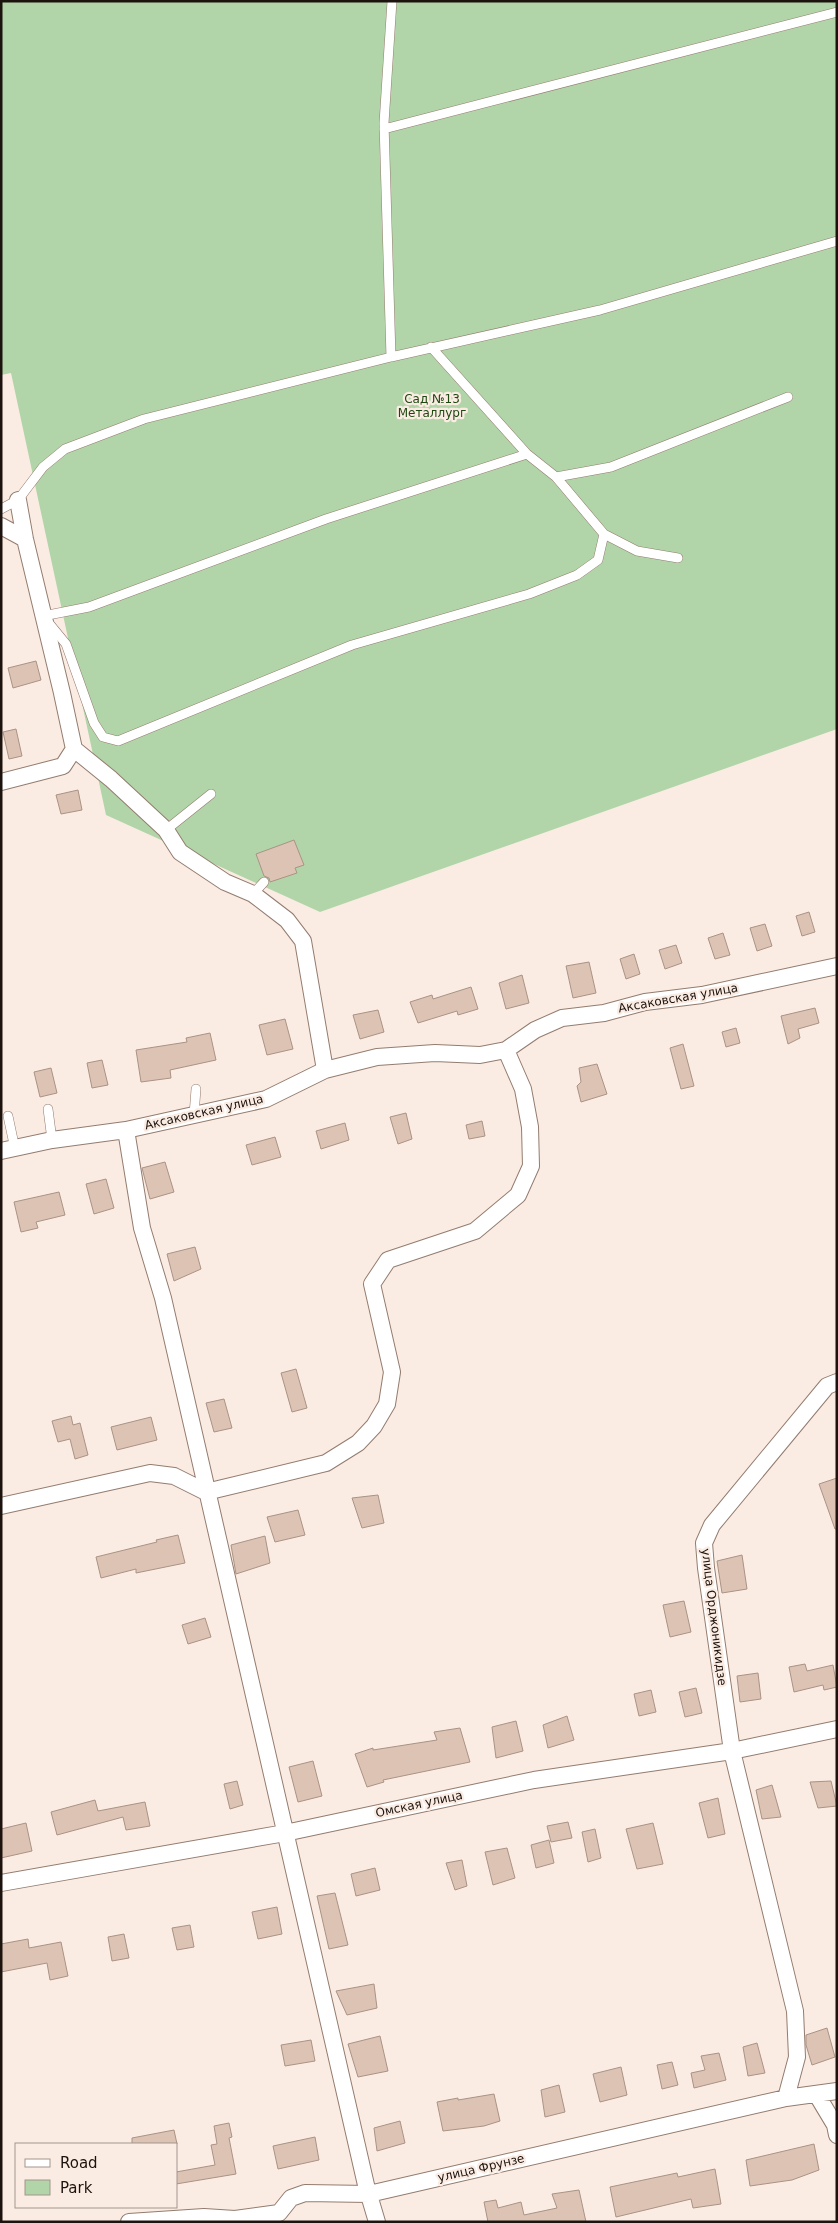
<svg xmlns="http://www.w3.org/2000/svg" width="838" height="2223" font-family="'DejaVu Sans',sans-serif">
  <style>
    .green { fill: #b1d5a8 }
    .building { fill: #dcc3b4; stroke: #aa9385 }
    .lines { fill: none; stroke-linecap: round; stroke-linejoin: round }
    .lane-casing { stroke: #937c6f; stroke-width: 10 }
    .street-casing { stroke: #937c6f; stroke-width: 18 }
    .lane { stroke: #fff; stroke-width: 9 }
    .street { stroke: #fff; stroke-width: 16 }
    .labels { text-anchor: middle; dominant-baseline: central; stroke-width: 4.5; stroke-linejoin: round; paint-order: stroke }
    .park-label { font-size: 12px; fill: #1d4811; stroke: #fbece3 }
    .street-label { font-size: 12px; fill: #1c130e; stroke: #fbece3 }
  </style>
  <rect width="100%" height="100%" fill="#fbece3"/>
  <path class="green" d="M1,1H837V729L320,912L106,815L11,373L1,375Z"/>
  <path class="building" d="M36,661L41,680L13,688L8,668Z
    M16,729L22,756L9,759L3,732Z
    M78,790L82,810L61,814L56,795Z
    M294,840L304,865L295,868L297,873L270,882L269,878L264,876L256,854Z
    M809,912L815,932L802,936L796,916Z
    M765,924L772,946L757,951L750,928Z
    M723,933L730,955L715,959L708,938Z
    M676,945L682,963L665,969L659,950Z
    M634,954L640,974L626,979L620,959Z
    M589,962L596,993L573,998L566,966Z
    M522,975L529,1003L506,1009L499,983Z
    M471,987L478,1009L458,1015L457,1011L418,1023L410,1002L432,995L433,999Z
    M815,1008L819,1023L798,1029L800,1038L788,1044L781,1016Z
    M378,1010L384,1032L360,1039L353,1015Z
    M285,1019L293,1049L267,1055L259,1025Z
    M736,1028L740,1043L726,1047L722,1032Z
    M210,1033L216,1060L170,1070L171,1078L141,1082L136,1050L187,1042L186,1038Z
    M683,1044L694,1086L681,1089L670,1048Z
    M102,1060L108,1085L92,1088L87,1063Z
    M597,1064L607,1094L581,1102L577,1086L581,1082L579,1068Z
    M51,1068L57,1093L40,1097L34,1072Z
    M406,1113L412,1139L398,1144L390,1117Z
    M482,1121L485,1136L469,1139L466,1125Z
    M345,1123L349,1140L321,1149L316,1131Z
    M275,1137L281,1157L252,1165L246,1145Z
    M165,1162L174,1192L150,1199L142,1168Z
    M106,1179L114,1208L94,1214L86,1184Z
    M59,1192L65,1215L36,1222L38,1228L21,1232L14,1202Z
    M195,1247L201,1269L174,1281L167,1254Z
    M296,1369L307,1408L292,1412L281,1373Z
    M224,1399L232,1428L214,1432L206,1403Z
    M71,1416L73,1425L80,1423L88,1455L75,1459L70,1439L58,1442L52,1421Z
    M151,1417L157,1440L117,1450L111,1427Z
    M837,1478V1529H835L819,1484Z
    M378,1495L384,1523L362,1528L352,1498Z
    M298,1510L305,1535L275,1542L267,1517Z
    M178,1535L185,1563L136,1573V1569L101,1578L96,1557L157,1542L156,1540Z
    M265,1536L270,1563L236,1574L231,1545Z
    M742,1555L747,1589L722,1593L717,1561Z
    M684,1601L691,1632L670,1637L663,1605Z
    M205,1618L211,1637L188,1644L182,1625Z
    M805,1664L807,1671L833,1665L837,1687L824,1690L823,1685L794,1692L789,1667Z
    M758,1673L761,1699L740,1702L737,1676Z
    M696,1688L702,1713L685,1717L679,1692Z
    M651,1690L656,1712L639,1716L634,1694Z
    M567,1716L574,1740L548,1748L543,1725Z
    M516,1721L523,1751L496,1758L492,1727Z
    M460,1728L470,1762L383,1780L384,1782L367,1787L355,1754L373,1748V1750L437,1740L434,1732Z
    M313,1761L322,1796L298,1802L289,1767Z
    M237,1781L243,1805L230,1809L224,1784Z
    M831,1781L837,1806L818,1808L810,1782Z
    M772,1785L781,1817L762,1819L756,1790Z
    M718,1798L725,1834L708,1838L699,1803Z
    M95,1800L98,1811L145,1802L150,1826L126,1830L123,1817L57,1835L51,1812Z
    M568,1822L572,1838L551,1842L547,1826Z
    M26,1823L32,1851L1,1858V1829Z
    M653,1823L663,1864L637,1869L626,1829Z
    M595,1829L601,1858L588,1862L582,1832Z
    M549,1840L554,1863L536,1868L531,1845Z
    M507,1848L515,1878L493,1885L485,1852Z
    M462,1860L467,1886L455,1890L446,1863Z
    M375,1868L380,1890L356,1896L351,1874Z
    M335,1893L348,1945L329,1949L317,1896Z
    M277,1907L282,1934L258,1939L252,1912Z
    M190,1925L194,1947L177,1950L172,1928Z
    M124,1934L129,1958L112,1961L108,1937Z
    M28,1939L29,1948L61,1942L68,1976L50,1980L47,1963L1,1972V1944Z
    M374,1984L377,2008L347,2015L336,1991Z
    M827,2028L835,2057L812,2065L806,2045V2035Z
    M380,2036L388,2071L358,2077L348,2044Z
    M311,2040L315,2061L285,2066L281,2045Z
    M757,2043L765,2073L748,2076L743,2047Z
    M719,2053L726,2080L694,2088L691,2073L705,2070L701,2056Z
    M672,2062L678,2085L662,2089L657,2065Z
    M621,2067L627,2095L600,2102L593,2074Z
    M559,2085L565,2112L545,2117L541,2090Z
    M494,2094L500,2121L484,2126L443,2131L437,2102L458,2098V2100Z
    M400,2121L405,2143L377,2151L374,2128Z
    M229,2123L232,2137L229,2138L236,2174L176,2184V2172L215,2165L211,2145L217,2144L214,2126Z
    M174,2130L177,2144H132V2138Z
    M315,2137L319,2160L278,2169L273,2146Z
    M814,2144L819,2170L792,2180L750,2186L746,2160Z
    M715,2169L721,2204L693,2208L691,2199L616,2217L610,2187L677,2173L678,2177Z
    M579,2190L586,2222H488L484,2202L496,2200L498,2208L521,2202L524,2215L557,2208L552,2194Z"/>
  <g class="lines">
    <g class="lane-casing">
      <path id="lane" d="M384,129L837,12
        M431,347L527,454L556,477L604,534L637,551L678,558
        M391,357L384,123L392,1
        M527,454L326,519L89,607L43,616L66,644L94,723L103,737L118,741L352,645L529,594L577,575L598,560L604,534
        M556,477L611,467L788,397
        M1,509L18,500L43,467L65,449L144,419L391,357L600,310L837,241
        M166,830L211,794
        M253,894L264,882
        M48,1109L52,1140
        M194,1115L196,1089
        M8,1116L15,1149"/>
    </g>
    <g class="street-casing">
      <path id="street" d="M18,500L25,539L62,693L74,749L111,779L166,830L180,852L225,882L253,894L287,920L303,941L325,1070
        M1,526L25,539
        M1,782L63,766L74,749
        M126,1130L142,1228L163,1298L366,2185L377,2222
        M1,1151L52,1140L126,1130L266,1099L325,1070L377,1057L435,1053L480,1055L506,1050L535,1030L562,1018L604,1013L645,1002L702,995L837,966
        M1,1506L150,1473L174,1476L206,1492L326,1463L358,1443L374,1426L387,1404L392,1372L372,1284L388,1260L475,1231L518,1195L531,1166L530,1127L523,1089L506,1050
        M1,1883L285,1833L534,1780L732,1751L837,1729
        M817,2095L835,2125L837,2135
        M786,2098L797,2057L795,2011L732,1751L706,1568L704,1543L712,1525L827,1386L837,1382
        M129,2222L204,2217L235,2219L279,2213L291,2198L305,2193L369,2194L786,2098L837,2091"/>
    </g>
    <use href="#lane" class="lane"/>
    <use href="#street" class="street"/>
  </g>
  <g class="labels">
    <g class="park-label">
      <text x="432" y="399">Сад №13<tspan x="432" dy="14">Металлург</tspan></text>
    </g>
    <g class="street-label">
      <text transform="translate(678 998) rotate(-10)">Аксаковская улица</text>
      <text transform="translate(204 1112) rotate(-13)">Аксаковская улица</text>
      <text transform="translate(714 1617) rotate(83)">улица Орджоникидзе</text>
      <text transform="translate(419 1804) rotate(-12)">Омская улица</text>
      <text transform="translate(481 2168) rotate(-13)">улица Фрунзе</text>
    </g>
  </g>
  <rect width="838" height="2223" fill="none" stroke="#1c130e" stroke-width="5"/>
  <rect x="15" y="2143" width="162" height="65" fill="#fbece3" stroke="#a2958e"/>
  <rect x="25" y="2159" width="25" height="8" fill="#ffffff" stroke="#a2958e"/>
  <text x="60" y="2168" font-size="15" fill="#1c130e">Road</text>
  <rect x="25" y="2180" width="25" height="15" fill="#b1d5a8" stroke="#a2958e"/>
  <text x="60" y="2193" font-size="15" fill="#1c130e">Park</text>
</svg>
